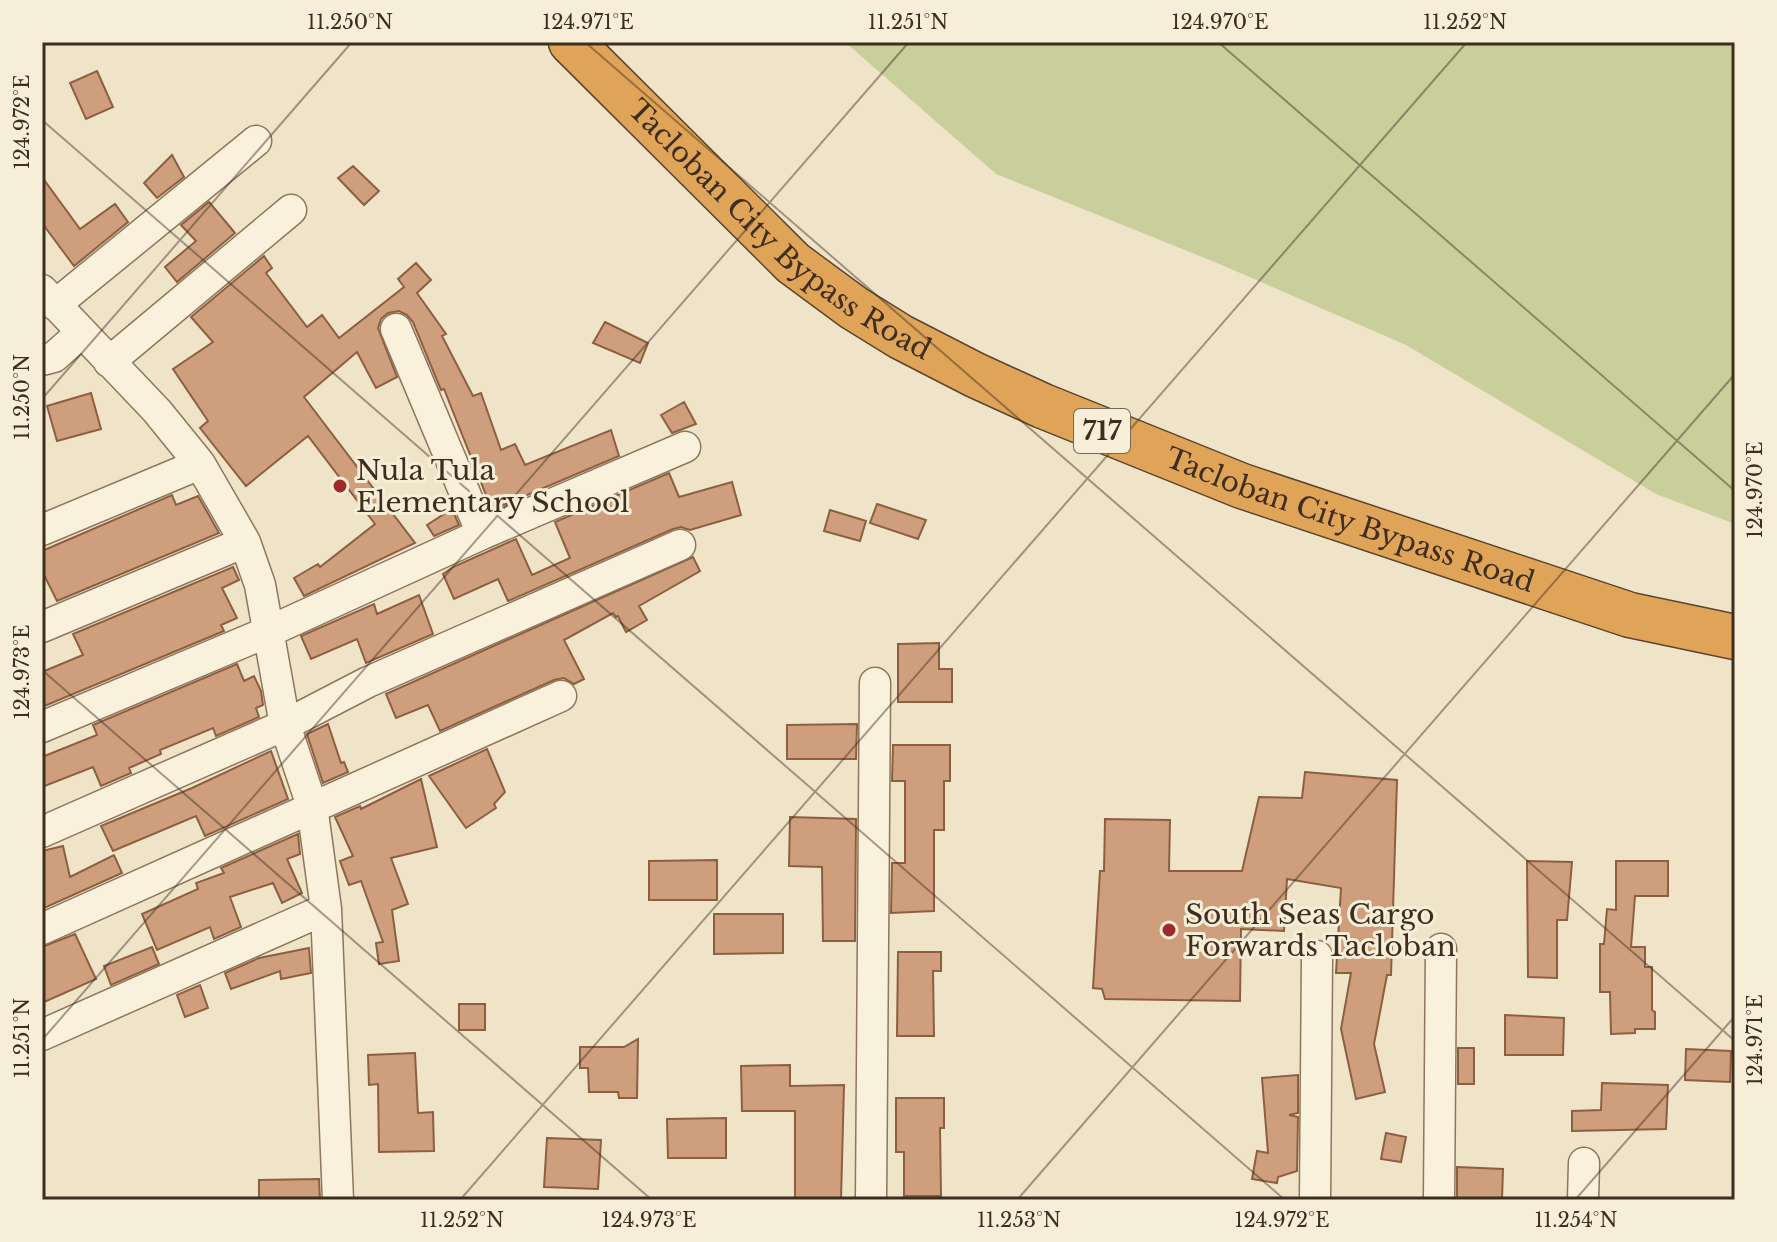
<svg xmlns="http://www.w3.org/2000/svg" width="1777" height="1242" font-family="'Libre Baskerville',serif">
  <style>
    .green { fill: #c9cf9b }
    .building { fill: #cf9f7d; stroke: #8d5f41; stroke-width: 2 }
    .lines { fill: none; stroke-linecap: round; stroke-linejoin: round }
    .street-casing { stroke: #8d765c; stroke-width: 33 }
    .highway-casing { stroke: #5b4430; stroke-width: 47 }
    .street { stroke: #faf1dc; stroke-width: 30 }
    .highway { stroke: #e0a458; stroke-width: 44 }
    .ticks { fill: none; stroke: #3d2e20; stroke-width: 2; stroke-opacity: 0.45 }
    .poi-dot { fill: #9e2a2b; stroke: #f7eed8; stroke-width: 3 }
    .labels { text-anchor: middle; dominant-baseline: central; stroke-width: 6; stroke-linejoin: round; paint-order: stroke }
    .shield { fill: #f7eed8; stroke: #756857; stroke-width: 2 }
    .shield-label { font-size: 26px; font-weight: bold; fill: #3d2e20 }
    .street-label { font-size: 28px; fill: #3d2e20; stroke: #f7eed8 }
    .poi-label { font-size: 28px; fill: #3d2e20; stroke: #f7eed8; text-anchor: start }
    .neatline { fill: none; stroke: #3d2e20; stroke-width: 3 }
    .ticks-label { font-size: 20px; text-anchor: middle; fill: #3d2e20 }
  </style>
  <rect width="100%" height="100%" fill="#f0e4c8"/>
  <path class="green" d="M845,42H1735V524L1656,494L1406,345L1217,263L996,174Z"/>
  <path class="building" d="M97,71L113,107L86,119L70,83Z
    M172,155L184,177L157,198L144,183Z
    M353,166L379,191L364,205L338,178Z
    M42,177L80,229L115,204L128,222L74,266L42,223Z
    M209,202L235,233L177,282L165,267L196,241L181,225Z
    M264,256L272,268L266,273L307,327L322,315L339,338L404,287L398,279L416,263L431,280L417,293L446,334L442,336L473,396L481,393L501,450L515,444L525,465L611,430L619,456L492,510L444,389L441,390L413,322L407,315L399,311L388,313L381,319L378,328L397,377L376,388L357,352L304,397L415,543L304,596L294,578L318,564L320,567L375,524L308,436L246,486L200,428L208,421L173,369L213,342L191,317Z
    M605,322L648,343L640,363L593,343Z
    M91,393L101,429L57,441L47,406Z
    M684,402L696,424L672,433L661,415Z
    M669,473L679,497L732,482L741,515L690,530L681,527L673,529L508,601L498,579L454,599L443,574L453,567L516,539L532,575L570,558L555,522Z
    M172,495L176,505L198,496L219,533L57,601L42,571V551Z
    M877,504L926,520L918,539L870,523Z
    M452,509L459,525L434,536L427,525Z
    M830,510L866,521L860,541L824,531Z
    M693,557L700,571L639,606L647,620L626,632L618,616L616,617L613,613L564,640L584,679L574,684L564,678L554,680L440,731L428,705L396,718L386,694Z
    M233,567L239,580L222,588L237,618L221,625L224,631L42,707V672L83,655L73,634Z
    M419,595L433,634L366,663L357,639L311,659L301,636L374,604L377,614Z
    M939,643V669H952V702H898V644Z
    M237,664L244,681L254,676L261,691L263,705L256,708L259,717L216,736L213,728L160,750L161,754L129,768L131,773L101,786L93,767L42,787V757L97,735L93,725Z
    M328,724L341,763L344,762L348,772L323,783L307,734Z
    M857,724L856,759H787V725Z
    M893,745H950V781H944V830H934V911L891,913L892,863H905V781H892Z
    M487,749L505,792L494,804L496,808L466,828L429,776Z
    M271,751L288,799L205,836L196,816L113,851L101,826L192,788Z
    M1305,772L1397,780L1391,975H1387L1374,1044L1385,1092L1356,1099L1341,1029L1351,973H1336L1341,888L1287,879L1284,931L1241,929L1240,1001L1105,999L1102,989L1093,988L1100,871H1104L1105,819L1170,820L1169,871H1242L1259,797L1302,798Z
    M421,779L437,847L391,858L408,904L392,910L399,961L379,964L376,943L383,942L361,881L349,885L340,861L353,856L335,817L360,806L361,809Z
    M790,817L856,819L855,941H823L822,867L789,866Z
    M298,834L300,854L287,859L302,893L282,903L273,883L230,897L241,927L214,939L210,927L157,950L142,914L198,889L196,883L224,873L221,868Z
    M63,846L70,877L114,855L122,873L42,909V851Z
    M717,860V900H649V861Z
    M1527,861L1572,862L1567,920H1557V978L1528,977Z
    M1616,861H1668V896H1635L1631,947H1645V967H1652V1010L1655,1012V1029H1635V1033L1611,1034L1610,992H1600V944H1604L1607,909L1616,910Z
    M714,914H783V953L714,954Z
    M75,934L96,979L42,1003V947Z
    M152,947L159,964L111,985L104,966Z
    M309,948L311,973L281,979L280,971L231,989L225,973L259,958Z
    M898,952H941V971H933L934,1036H897Z
    M200,985L208,1008L185,1017L177,995Z
    M459,1004H485V1030H459Z
    M1505,1015L1564,1018L1563,1055H1505Z
    M638,1039L637,1098H619L618,1092H589L588,1068H580V1047H624Z
    M1458,1048H1474V1084H1458Z
    M1686,1049L1731,1051L1730,1082L1685,1080Z
    M415,1053L418,1113L433,1112L434,1151L379,1152L378,1084L369,1085L368,1055Z
    M790,1065V1086L844,1085L841,1200H795V1111H742L741,1066Z
    M1298,1075V1113L1289,1115L1298,1117L1297,1171L1278,1177L1277,1183L1252,1179L1257,1151L1268,1153L1262,1078Z
    M1602,1083L1668,1085L1666,1129L1572,1131V1111L1601,1110Z
    M896,1098H944V1128H940L941,1196H904V1152H896Z
    M726,1118V1158H668L667,1119Z
    M1386,1133L1406,1137L1401,1162L1381,1159Z
    M547,1138L601,1140L598,1189L544,1187Z
    M1457,1167L1503,1169L1502,1200H1457Z
    M319,1179L320,1200H259V1180Z"/>
  <g class="lines">
    <g class="street-casing">
      <path id="street" d="M42,290L157,411L200,464L245,542L260,585L285,725L312,806L326,909L338,1200
        M55,305L256,141
        M396,329L482,534
        M42,360L54,357L81,333
        M109,362L291,210
        M42,530L200,464
        M42,627L245,542
        M42,727L270,631L482,534L685,447
        M42,832L285,725L368,682L680,545
        M42,929L561,696
        M42,1035L326,909
        M871,1200L875,683
        M1315,1200L1317,956
        M1439,1200L1441,949
        M1583,1200L1584,1163"/>
    </g>
    <g class="highway-casing">
      <g id="highway">
        <path id="s1" d="M571,42L793,263L854,308L901,337L975,375L1043,406L1242,486L1630,615L1735,637"/>
      </g>
    </g>
    <use href="#street" class="street"/>
    <use href="#highway" class="highway"/>
  </g>
  <path class="ticks" d="M585,42L1735,1041M1218,42L1735,491M42,120L1285,1200M42,399L352,42M42,670L652,1200M42,1040L909,42M460,1200L1467,42M1017,1200L1735,374M1575,1200L1735,1016"/>
  <g class="poi-dot">
    <circle cx="340" cy="486" r="8"/>
    <circle cx="1169" cy="930" r="8"/>
  </g>
  <g class="labels">
    <rect class="shield" x="1074" y="409" width="56" height="44" rx="6"/>
    <g class="shield-label">
      <text x="1102" y="431">717</text>
    </g>
    <g class="street-label">
      <text stroke="none"><textPath href="#s1" startOffset="282">Tacloban City Bypass Road</textPath></text>
      <text stroke="none"><textPath href="#s1" startOffset="930">Tacloban City Bypass Road</textPath></text>
    </g>
    <g class="poi-label">
      <text x="356" y="470">Nula Tula<tspan x="356" dy="32">Elementary School</tspan></text>
      <text x="1185" y="914">South Seas Cargo<tspan x="1185" dy="32">Forwards Tacloban</tspan></text>
    </g>
  </g>
  <rect width="1777" height="1242" fill="none" stroke="#f7eed8" stroke-width="88"/>
  <rect x="44" y="44" width="1689" height="1154" class="neatline"/>
  <g class="ticks-label">
    <text x="350" y="29">11.250°N</text>
    <text x="588" y="29">124.971°E</text>
    <text x="908" y="29">11.251°N</text>
    <text x="1220" y="29">124.970°E</text>
    <text x="1465" y="29">11.252°N</text>
    <text transform="translate(22 122) rotate(-90)" y="7">124.972°E</text>
    <text transform="translate(22 397) rotate(-90)" y="7">11.250°N</text>
    <text transform="translate(1755 490) rotate(-90)" y="7">124.970°E</text>
    <text transform="translate(22 672) rotate(-90)" y="7">124.973°E</text>
    <text transform="translate(22 1038) rotate(-90)" y="7">11.251°N</text>
    <text transform="translate(1755 1040) rotate(-90)" y="7">124.971°E</text>
    <text x="462" y="1227">11.252°N</text>
    <text x="649" y="1227">124.973°E</text>
    <text x="1019" y="1227">11.253°N</text>
    <text x="1282" y="1227">124.972°E</text>
    <text x="1576" y="1227">11.254°N</text>
  </g>
</svg>
